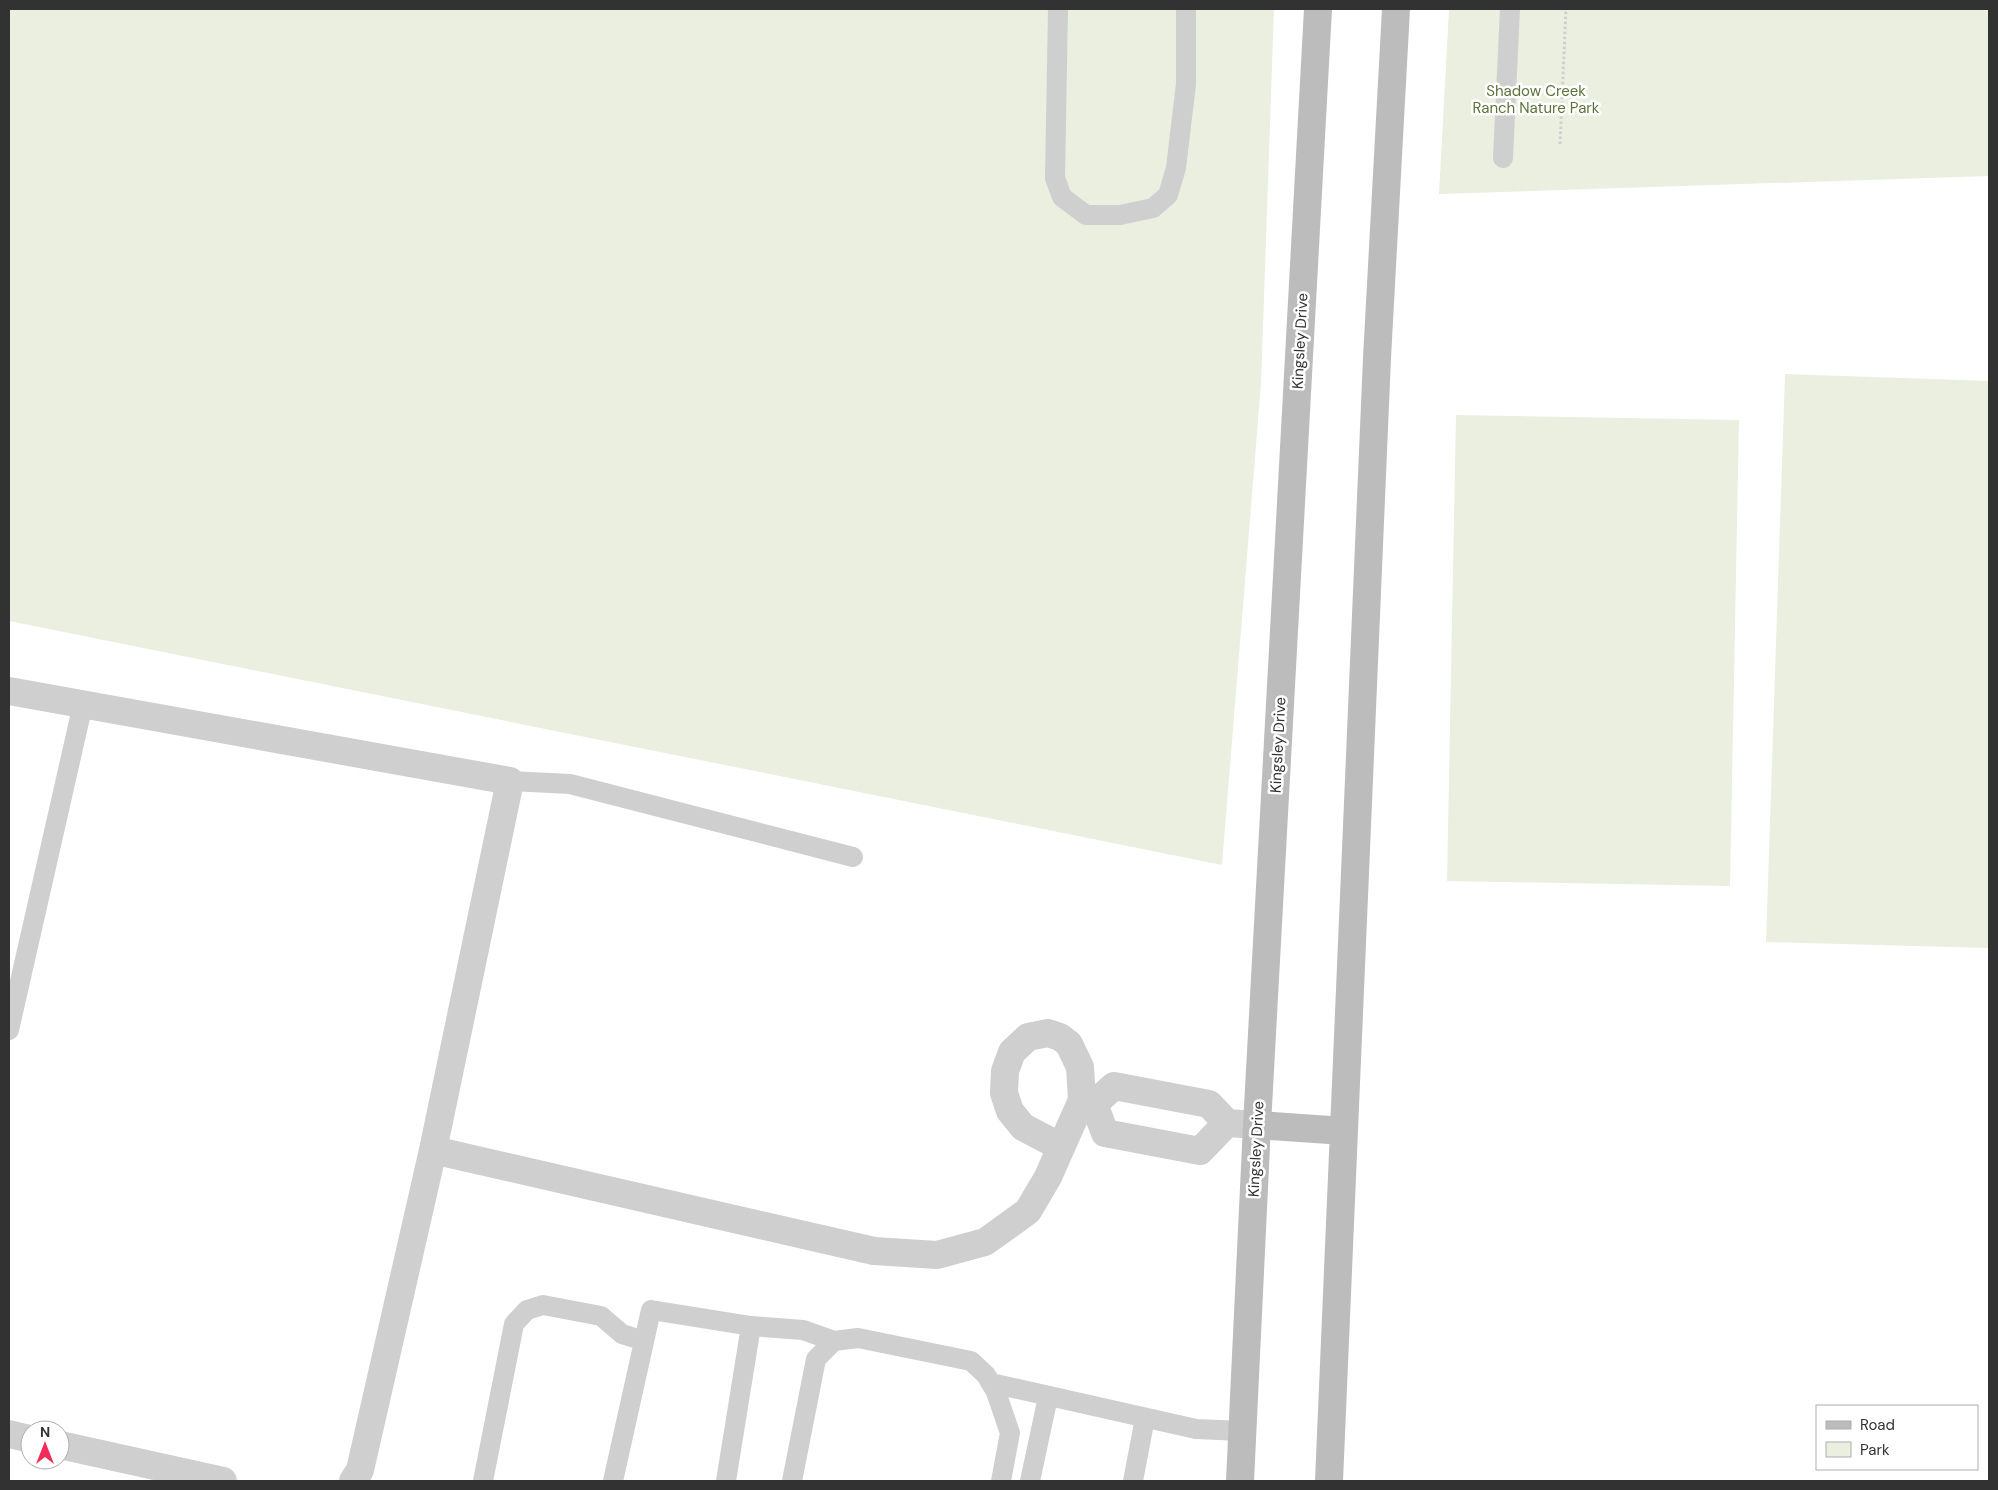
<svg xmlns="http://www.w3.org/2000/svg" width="1998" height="1490" font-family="'DM Sans',sans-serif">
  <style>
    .green { fill: #eaefe0 }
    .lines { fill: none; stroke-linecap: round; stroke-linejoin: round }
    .path { stroke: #cfcfcf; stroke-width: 3; stroke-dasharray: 2.5 2.5; stroke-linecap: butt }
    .lane { stroke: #cfcfcf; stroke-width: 20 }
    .street { stroke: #cfcfcf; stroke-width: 28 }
    .secondary { stroke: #bcbcbc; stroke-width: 28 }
    .labels { text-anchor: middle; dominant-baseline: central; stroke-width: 5; stroke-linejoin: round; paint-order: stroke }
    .park-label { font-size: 15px; fill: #5d723b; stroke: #fff }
    .street-label { font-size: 15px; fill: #323232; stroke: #fff }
  </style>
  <rect width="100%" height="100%" fill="#fff"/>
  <path class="green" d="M9,9H1274L1261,384L1222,865L9,621Z
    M1449,9H1989V176L1439,194Z
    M1785,374L1989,381V948L1766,942Z
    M1456,415L1739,420L1730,886L1447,881Z"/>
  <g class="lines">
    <path class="path" d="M1560,144L1566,9"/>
    <path class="lane" d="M1058,9L1055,178L1062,197L1086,215H1120L1153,208L1168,195L1176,168L1186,84V9
      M1503,158L1510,9
      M510,781L570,784L853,857
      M9,1030L83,704
      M991,1383L1196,1429L1242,1431
      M483,1481L514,1324L527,1310L543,1305L601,1316L622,1334L644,1341
      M613,1481L651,1310L751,1326L803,1330L834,1341
      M726,1481L751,1326
      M792,1481L816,1359L834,1341L858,1338L971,1361L986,1375L996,1392L1010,1433L1001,1481
      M1030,1481L1048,1397
      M1133,1481L1145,1418"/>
    <path class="street" d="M9,691L510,781L433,1150L874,1251L937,1255L985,1242L1028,1211L1048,1177L1082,1100L1080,1067L1069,1044L1060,1037L1048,1033L1028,1037L1012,1052L1005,1071L1004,1093L1010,1111L1023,1127L1061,1147
      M1094,1104L1114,1086L1209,1104L1227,1123L1257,1125
      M1094,1104L1105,1133L1200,1151L1227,1123
      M9,1434L30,1439
      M60,1445L223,1481
      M353,1481L360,1470L433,1150"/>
    <path class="secondary" d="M1257,1125L1344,1131
      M1240,1481L1257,1125L1318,9
      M1329,1481L1377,358L1396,9"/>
  </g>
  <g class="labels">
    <g class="park-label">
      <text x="1536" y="91">Shadow Creek<tspan x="1536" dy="17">Ranch Nature Park</tspan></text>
    </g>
    <g class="street-label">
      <text transform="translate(1300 341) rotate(-87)">Kingsley Drive</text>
      <text transform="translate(1278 745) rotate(-87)">Kingsley Drive</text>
      <text transform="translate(1256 1149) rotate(-87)">Kingsley Drive</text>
    </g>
  </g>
  <rect width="1998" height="1490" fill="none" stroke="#323232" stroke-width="20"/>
  <rect x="1816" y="1405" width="162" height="65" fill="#ffffff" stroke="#adadad"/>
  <rect x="1826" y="1421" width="25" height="8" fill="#bcbcbc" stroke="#adadad"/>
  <text x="1860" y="1430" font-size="15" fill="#323232">Road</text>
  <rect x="1826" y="1442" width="25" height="15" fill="#eaefe0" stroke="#adadad"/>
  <text x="1860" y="1455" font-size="15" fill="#323232">Park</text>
  <g transform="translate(45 1445)"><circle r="24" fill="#ffffff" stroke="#adadad"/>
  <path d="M0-4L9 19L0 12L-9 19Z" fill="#f12c59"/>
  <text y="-8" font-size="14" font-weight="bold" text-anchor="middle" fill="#323232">N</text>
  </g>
</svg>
